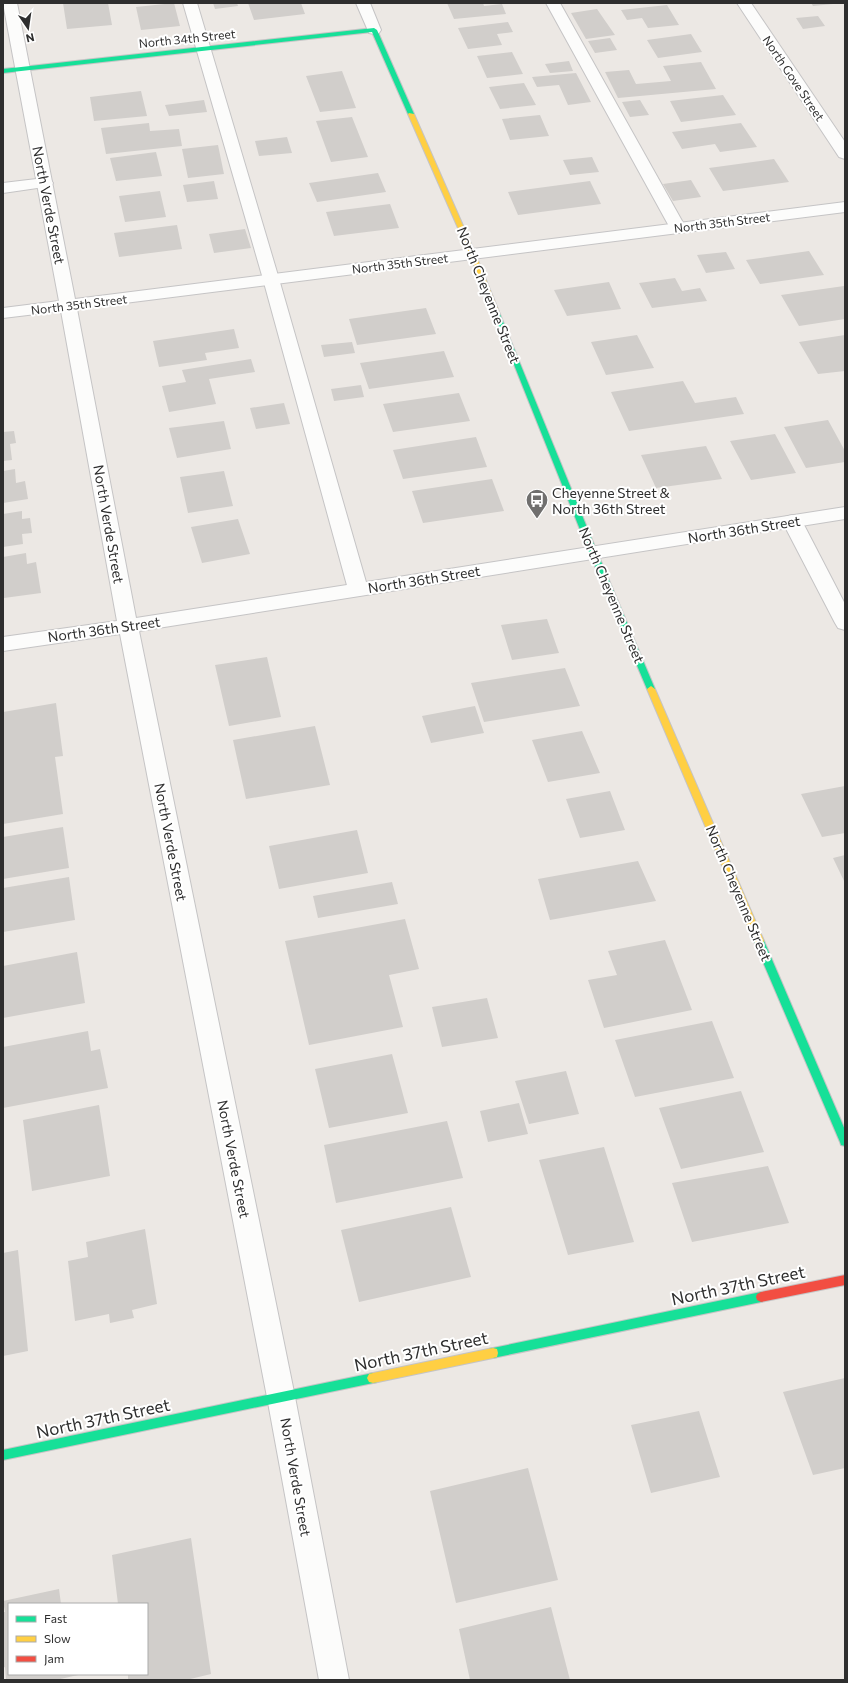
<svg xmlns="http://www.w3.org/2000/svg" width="848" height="1683" font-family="Commissioner,sans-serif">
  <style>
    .building { fill: #d1cecb }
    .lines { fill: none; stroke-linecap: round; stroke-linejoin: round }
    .lane-casing { stroke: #c5c4c5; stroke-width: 2 }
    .street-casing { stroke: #c5c4c5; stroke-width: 2 }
    .fast-casing { stroke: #c5c4c5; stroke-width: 2 }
    .slow-casing { stroke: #c5c4c5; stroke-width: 2 }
    .jam-casing { stroke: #c5c4c5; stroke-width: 2 }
    .lane { fill: #fcfcfb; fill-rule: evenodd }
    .street { fill: #fcfcfb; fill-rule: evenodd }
    .fast { fill: #16e098; fill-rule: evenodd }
    .slow { fill: #ffcf43; fill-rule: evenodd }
    .jam { fill: #f24e42; fill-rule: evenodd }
    .labels { text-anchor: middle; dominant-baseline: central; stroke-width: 4; stroke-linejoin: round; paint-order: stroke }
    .far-street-label { font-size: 12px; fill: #2e2e2e; stroke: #fff }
    .street-label { font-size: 14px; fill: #2e2e2e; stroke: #fff }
    .poi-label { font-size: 14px; fill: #2e2e2e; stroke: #fff; text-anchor: start }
    .near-street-label { font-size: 17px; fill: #2e2e2e; stroke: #fff }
  </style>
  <rect width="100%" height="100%" fill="#ece8e4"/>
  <path class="building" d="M63,3H108L112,25L67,29Z
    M174,3L180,26L141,30L136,7Z
    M213,3H237L238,6L215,9Z
    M248,3H301L305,14L254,20Z
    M447,3H483L484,6L502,4L506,14L454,19Z
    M811,3H833V4L813,6Z
    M667,5L679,25L648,28L642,18L627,20L621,10Z
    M597,9L615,35L586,39L571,13Z
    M818,16L825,26L803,29L796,18Z
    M508,22L513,32L497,34L502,45L468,49L458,28Z
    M691,34L702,52L658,58L647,40Z
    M610,38L617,50L595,53L588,41Z
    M512,52L523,74L487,78L477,56Z
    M569,61L573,71L550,73L545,64Z
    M701,62L716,89L618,98L605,72L629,70L636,84L671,81L663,66Z
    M342,71L356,108L320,112L306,76Z
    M576,73L591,102L568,105L559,85L537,87L532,77Z
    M524,83L536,105L500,109L489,87Z
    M141,91L147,116L94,121L90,97Z
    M723,95L736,115L681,122L670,101Z
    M204,100L207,112L169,116L165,105Z
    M640,100L649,115L630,117L622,102Z
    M540,115L549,136L510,140L502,119Z
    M352,117L368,157L331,162L316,121Z
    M149,123L150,131L179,129L182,146L106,154L101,128Z
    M741,123L757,147L720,152L715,144L682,149L672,132Z
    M287,137L292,153L259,156L255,141Z
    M218,145L224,174L188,178L182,149Z
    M156,152L162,176L116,181L110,158Z
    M592,157L599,172L570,175L563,160Z
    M774,159L789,182L723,191L709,168Z
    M378,173L386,192L317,202L309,183Z
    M691,180L701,197L673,201L663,184Z
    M214,181L218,199L187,202L183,185Z
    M590,181L601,204L518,215L508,192Z
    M160,191L166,217L125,222L119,196Z
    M390,204L399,228L334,236L326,212Z
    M177,225L182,249L119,257L114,233Z
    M245,229L251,248L214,253L209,234Z
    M809,251L824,275L760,284L746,260Z
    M726,252L735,269L706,273L697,255Z
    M675,278L682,291L700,288L707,301L652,308L639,283Z
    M609,282L621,309L567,316L554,290Z
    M844,286L845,319L799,326L781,295Z
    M426,308L436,334L357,345L349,319Z
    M234,329L239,348L205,353L207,360L159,367L153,341Z
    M637,335L654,368L606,375L591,342Z
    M845,335V371L818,374L799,342Z
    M352,342L355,353L324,357L321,345Z
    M444,351L454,377L369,389L360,363Z
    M251,359L255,372L209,379L216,404L169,412L162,386L186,382L182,370Z
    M683,381L695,403L736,397L744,414L629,431L611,392Z
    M361,385L364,397L334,401L331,389Z
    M459,393L470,421L393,432L383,404Z
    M284,403L290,424L256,429L250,408Z
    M828,420L845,451V462L806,468L784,427Z
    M224,421L231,449L177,458L169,428Z
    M14,431L16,443L10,444L12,460L3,461V432Z
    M775,434L796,473L751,480L730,441Z
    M476,437L487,467L403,479L393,450Z
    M706,446L722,479L656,488L641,455Z
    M15,469L16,483L25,481L28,499L3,503V471Z
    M224,471L233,506L188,513L180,477Z
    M492,479L504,511L423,523L412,491Z
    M22,511V519L30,518L32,533L22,534L23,544L3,547V514Z
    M238,519L250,554L202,563L191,527Z
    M26,553L27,564L36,562L41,593L4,598L3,557Z
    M547,619L559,653L512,660L501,625Z
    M267,657L281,717L229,726L215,665Z
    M565,668L580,706L484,722L471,683Z
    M56,703L63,756L55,757L63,814L3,824V712Z
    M475,706L484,733L431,743L422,716Z
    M315,726L330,785L246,799L233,740Z
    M582,731L600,773L548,782L532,740Z
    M845,786V833L822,837L801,794Z
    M610,791L625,830L580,838L566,799Z
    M63,827L69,868L3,879V837Z
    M357,830L368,873L279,889L269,846Z
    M845,855V883L833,858Z
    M638,861L656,901L550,920L538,879Z
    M69,877L75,920L3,932V888Z
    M392,882L398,904L318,918L313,896Z
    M405,919L419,969L389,975L403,1027L309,1045L285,941Z
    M665,940L692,1010L604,1028L588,980L617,975L608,951Z
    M77,952L85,1003L3,1018V966Z
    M487,998L498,1038L442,1047L432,1007Z
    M712,1021L734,1078L635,1097L615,1040Z
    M88,1031L91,1051L100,1049L108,1088L3,1108V1047Z
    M392,1054L408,1113L329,1128L315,1069Z
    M566,1071L579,1114L529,1124L515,1081Z
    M741,1091L764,1152L681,1169L659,1108Z
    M519,1103L528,1134L488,1142L480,1111Z
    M99,1105L110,1176L32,1191L23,1120Z
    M447,1121L463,1178L336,1203L324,1145Z
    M604,1147L634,1242L568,1255L539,1160Z
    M768,1166L789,1223L692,1242L672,1183Z
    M451,1207L471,1277L359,1302L341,1230Z
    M145,1229L157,1304L132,1310L134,1318L110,1323L109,1314L75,1321L68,1261L88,1257L86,1242Z
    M18,1250L28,1351L3,1356V1253Z
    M845,1378V1468L813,1475L783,1392Z
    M699,1411L720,1477L651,1493L631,1425Z
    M528,1468L558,1580L456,1603L430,1491Z
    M191,1538L211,1674L186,1680H128V1674H147V1604H118L112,1555Z
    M59,1589L61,1604H9V1674L78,1675L56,1680H6L5,1667L3,1668V1612H5L3,1601Z
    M551,1607L570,1680H470L459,1629Z"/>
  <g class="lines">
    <g class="lane-casing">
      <path id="lane" d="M183,3H197L279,279L368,589L365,594L358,596L351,594L348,589L263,279Z
        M546,3H560L686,228L684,231L678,233L672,231L670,228Z
        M45,178L51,180L53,183L51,186L3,193V183Z
        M792,515L799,517L802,521L845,604V630L838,628L835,623L782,521L785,517Z"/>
    </g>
    <g class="street-casing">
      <path id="street" d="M3,3H17L75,299L845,202V212L77,309L136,618L845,507V519L139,631L295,1397L349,1680H319L267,1397L120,634L3,651V637L117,621L61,311L3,318V308L59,301Z
        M356,3H370L381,30L379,33L374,34L369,33Z
        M737,3H751L845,142V159L839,157Z"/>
    </g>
    <g class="fast-casing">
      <path id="fast" d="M374,28L377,30L414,114L413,115L408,114L372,32L3,73V69Z
        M496,310L499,312L597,552L655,689L654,691L651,692L647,689L589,552L493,312Z
        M759,937L762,938L764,941L845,1130V1146L841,1145L840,1142L754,941L756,938Z
        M761,1292L765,1294L766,1297L765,1300L761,1302L493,1358L489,1357L488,1353L489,1349L493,1348Z
        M373,1373L377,1374L379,1378L377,1382L373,1383L3,1460V1450Z"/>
    </g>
    <g class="slow-casing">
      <path id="slow" d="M409,113L414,114L475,253L499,312L498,313L496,314L493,312L469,253L408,114Z
        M651,686L655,689L764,941L762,944H756L754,941L647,689Z
        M493,1348L497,1349L498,1353L497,1357L493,1358L373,1383L369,1382L367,1378L369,1374L373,1373Z"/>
    </g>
    <g class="jam-casing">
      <path id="jam" d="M845,1275V1285L761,1302L757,1300L756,1297L757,1294L761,1292Z"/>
    </g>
    <use href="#lane" class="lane"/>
    <use href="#street" class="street"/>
    <use href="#fast" class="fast"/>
    <use href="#slow" class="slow"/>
    <use href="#jam" class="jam"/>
  </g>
  <defs>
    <g id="bus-pin" transform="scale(1.15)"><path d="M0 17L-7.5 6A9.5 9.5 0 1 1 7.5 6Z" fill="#706f6e" stroke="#fff"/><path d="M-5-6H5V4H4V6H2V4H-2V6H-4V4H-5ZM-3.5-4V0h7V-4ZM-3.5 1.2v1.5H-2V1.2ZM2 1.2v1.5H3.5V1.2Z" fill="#fff"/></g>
  </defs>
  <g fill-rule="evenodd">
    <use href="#bus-pin" x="537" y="500"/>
  </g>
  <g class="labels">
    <g class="far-street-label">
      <text transform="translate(187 38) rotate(-6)">North 34th Street</text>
      <text transform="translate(794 78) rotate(56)">North Gove Street</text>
      <text transform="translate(722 222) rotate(-7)">North 35th Street</text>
      <text transform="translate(400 263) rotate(-7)">North 35th Street</text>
      <text transform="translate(79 304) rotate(-7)">North 35th Street</text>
    </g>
    <g class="street-label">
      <text transform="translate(49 205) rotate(79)">North Verde Street</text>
      <text transform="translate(489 295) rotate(68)">North Cheyenne Street</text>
      <text transform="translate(109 524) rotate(80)">North Verde Street</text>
      <text transform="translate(744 529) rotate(-9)">North 36th Street</text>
      <text transform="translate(424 579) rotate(-9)">North 36th Street</text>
      <text transform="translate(612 595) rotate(67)">North Cheyenne Street</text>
      <text transform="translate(104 629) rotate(-8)">North 36th Street</text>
      <text transform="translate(171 842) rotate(79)">North Verde Street</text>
      <text transform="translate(739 893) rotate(67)">North Cheyenne Street</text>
      <text transform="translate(234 1159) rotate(79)">North Verde Street</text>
      <text transform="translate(296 1477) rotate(80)">North Verde Street</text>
    </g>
    <g class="poi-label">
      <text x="552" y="492">Cheyenne Street &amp;<tspan x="552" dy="16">North 36th Street</tspan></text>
    </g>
    <g class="near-street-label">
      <text transform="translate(738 1285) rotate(-12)">North 37th Street</text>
      <text transform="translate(421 1351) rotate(-12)">North 37th Street</text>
      <text transform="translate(103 1418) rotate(-12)">North 37th Street</text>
    </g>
  </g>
  <rect width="848" height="1683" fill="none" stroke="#2e2e2e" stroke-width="8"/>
  <rect x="8" y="1603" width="140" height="72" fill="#ffffff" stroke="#ababab"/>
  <rect x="16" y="1616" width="20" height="6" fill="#16e098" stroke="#ababab"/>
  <text x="44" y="1623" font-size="12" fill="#2e2e2e">Fast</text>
  <rect x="16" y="1636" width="20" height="6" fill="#ffcf43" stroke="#ababab"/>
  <text x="44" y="1643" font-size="12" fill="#2e2e2e">Slow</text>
  <rect x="16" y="1656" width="20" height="6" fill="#f24e42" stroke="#ababab"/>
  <text x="44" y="1663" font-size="12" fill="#2e2e2e">Jam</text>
  <g transform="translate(28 28) rotate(167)" stroke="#ffffff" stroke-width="3" paint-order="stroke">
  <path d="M0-3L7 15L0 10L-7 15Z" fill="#2e2e2e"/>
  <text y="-6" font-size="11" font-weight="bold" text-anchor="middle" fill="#2e2e2e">N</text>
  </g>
</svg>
